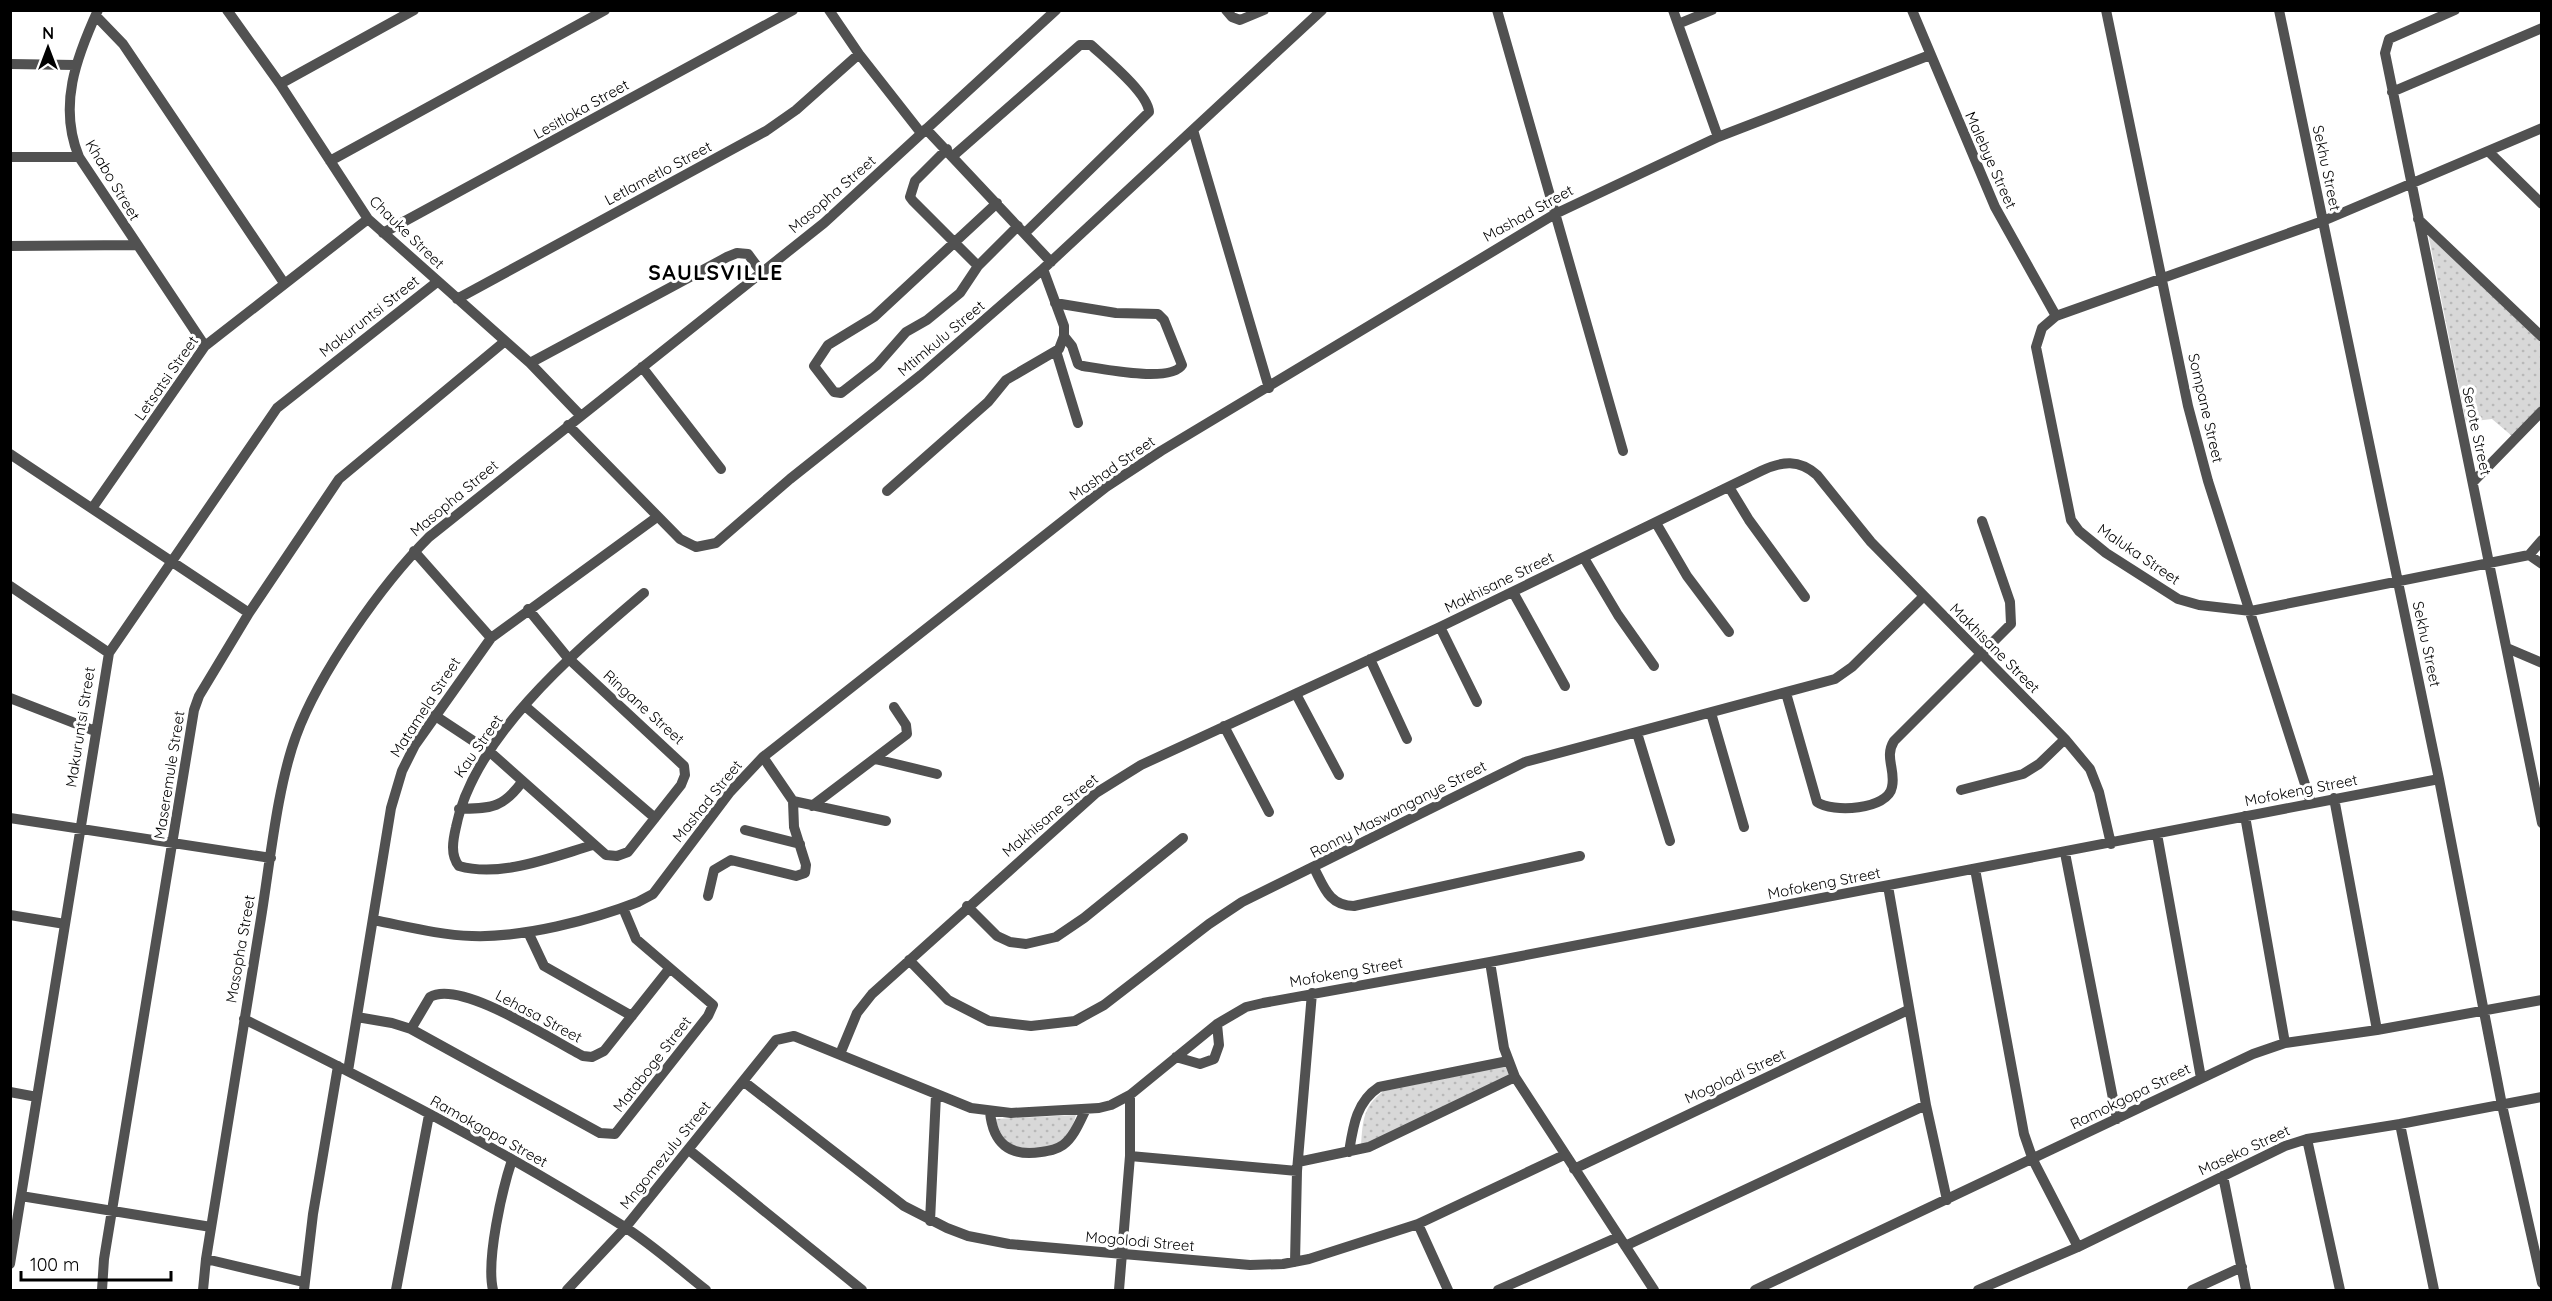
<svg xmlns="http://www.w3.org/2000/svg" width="2552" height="1301" font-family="Quicksand,sans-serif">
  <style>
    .grass { fill: url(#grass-dots) }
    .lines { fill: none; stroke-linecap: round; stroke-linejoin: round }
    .minor { stroke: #515151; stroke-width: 10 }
    .labels { text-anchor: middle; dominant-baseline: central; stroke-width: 6; stroke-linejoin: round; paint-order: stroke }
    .street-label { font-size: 15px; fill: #000; stroke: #fff }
    .district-label { font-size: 21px; font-weight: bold; letter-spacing: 1.5px; fill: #000; stroke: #fff }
  </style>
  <defs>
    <pattern id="grass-dots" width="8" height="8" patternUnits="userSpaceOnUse" patternTransform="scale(1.5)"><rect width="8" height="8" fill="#d8d8d8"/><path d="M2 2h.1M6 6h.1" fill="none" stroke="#b8b8b8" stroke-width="1.8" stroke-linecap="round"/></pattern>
  </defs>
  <rect width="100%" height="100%" fill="#fff"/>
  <path class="grass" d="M2428,233L2541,343V406L2512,436L2492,419L2466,422Z
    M1494,1067H1507L1511,1071L1506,1078L1361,1147C1363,1117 1363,1105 1389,1087Z
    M1076,1115C1074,1121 1071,1132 1067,1137C1057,1149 1021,1154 1009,1143C1001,1137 999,1128 995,1119Z"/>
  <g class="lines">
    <path class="minor" d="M98,10C76,58 58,106 79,157L205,346
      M227,10L280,84L368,219L530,363L580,415
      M829,10L859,54L921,133
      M1226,10L1232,17L1240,20L1264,10
      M1497,10L1623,451
      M1673,10L1718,137
      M1912,10L1995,207L2056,316
      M2106,10L2188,406L2208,481L2311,803
      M2279,10L2439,779L2502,1105L2542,1283
      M2455,10L2389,39L2385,53L2542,823
      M96,16L123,44L284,283
      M1678,24L1712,10
      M10,64L75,65
      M280,84L414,10
      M2392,92L2542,28
      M2542,128L2323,221L2056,316L2042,328L2036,347L2071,520L2079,531L2106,553L2178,599L2199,605L2251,611L2529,555L2542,540
      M926,129L1051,262
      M1193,130L1269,388
      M947,149L915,181L910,197L913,201L978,266L960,293L927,320L906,332L877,365L841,393L834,392L814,366L828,345L874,317L997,203
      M2488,151L2542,204
      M953,156L1080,45H1091C1106,59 1148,93 1149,112L1025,233
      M10,157H79
      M330,161L605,10
      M2418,219L2542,337
      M383,233L793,10
      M10,246L136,245
      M978,266L1018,226
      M457,299L766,131L796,110L859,54
      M1055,303L1116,313L1158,314L1164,320L1182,365C1171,383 1102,369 1083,366L1078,364L1072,346L1064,336
      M1056,351L1078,423
      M530,363L727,257L737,253L748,254L762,273
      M642,367L721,469
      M568,425L680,539L696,547L716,543L790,479L921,375L1043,269L1322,10
      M10,454L249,613
      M2473,482L2542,411
      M1729,487L1749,520L1805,597
      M887,491L988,402L1006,380L1059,349L1064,336V326L1043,269
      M93,507L205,346L368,219
      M1656,523L1687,576L1729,632
      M414,551L491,638
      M2529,555L2542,564
      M1584,558L1618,615L1654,666
      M10,586L109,653
      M1513,592L1565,686
      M1440,627L1477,702
      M2507,648L2542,663
      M1370,659L1407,739
      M1786,693L1817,802C1832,813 1888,810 1892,787C1896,770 1884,757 1894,741L2011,624L2010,602L1982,521
      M1296,694L1339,775
      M10,698L95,731
      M525,706L655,818
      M1711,713L1744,827
      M434,715L490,752L606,855L617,856L628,852L681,785L685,775L684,766L568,658L528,609
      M1224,726L1269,812
      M1637,733L1670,841
      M763,757L793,801L886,821
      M875,759L937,774
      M1961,790L2023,774L2039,764L2065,739
      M2334,798L2377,1030
      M812,806L907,734L906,725L894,707
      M459,809C491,808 502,809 522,782
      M2245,816L2285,1043
      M10,818L271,858
      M745,830L800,844
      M2157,834L2201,1078
      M593,845C552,857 501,878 459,866C450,855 453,840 456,827C474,736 576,651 644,593
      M2065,853L2117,1119
      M1314,868C1324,887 1329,906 1354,906L1580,856
      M1975,869L2024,1134L2033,1160L2078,1247
      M1888,886L1926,1105L1947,1200
      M708,896L714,870L731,860L796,876L805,873L806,865L794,827L793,801
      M967,906L997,936L1010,942L1026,944L1056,937L1084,918L1183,838
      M10,915L65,924
      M373,920C405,926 439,935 472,936C522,938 592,920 638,902L653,894L730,792L763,757L1106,487L1161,451L1555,214L1718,137L1930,55
      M528,932L544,966L632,1016
      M909,960L948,1000L989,1021L1031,1026L1075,1021L1104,1005L1209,924L1242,902L1525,762L1835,679L1852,667L1923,597
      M1490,962L1504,1048L1515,1077L1654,1290
      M357,1017L392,1023L411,1029L600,1133L615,1134L708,1016L713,1005L636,939L623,908
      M244,1019C373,1083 502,1149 623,1226C653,1245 679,1269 706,1290
      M411,1029L430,997C461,979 553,1041 583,1056L592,1057L604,1051L669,969
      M840,1054L857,1013L872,994L1096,793L1141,765L1440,627L1761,471C1782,461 1799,459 1817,475L1871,542L2065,739L2090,769L2099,792L2111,844
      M1176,1057L1200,1064L1214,1059L1219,1045L1217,1024
      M348,1071L391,808L402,771L415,745L491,638L657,517
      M743,1081L904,1206L947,1228L968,1236L1009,1244L1250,1265L1283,1264L1309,1259L1418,1224L1564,1155
      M10,1092L37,1097
      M990,1112C993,1143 1009,1157 1041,1152C1049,1151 1056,1150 1063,1145C1074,1137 1080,1121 1086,1109
      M2400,1124L2434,1290
      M2307,1139L2340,1290
      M689,1150L862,1290
      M1349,1152C1353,1127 1356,1102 1379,1087L1508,1061
      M1130,1156L1297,1171
      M1298,1162L1369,1147L1515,1077
      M1574,1169L1908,1010
      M2223,1176L2246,1290
      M21,1196L211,1227
      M930,1221L936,1095
      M1418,1224L1448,1290
      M1625,1246L1926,1105
      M206,1259L303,1282
      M1295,1262L1297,1171L1312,993
      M10,1264L109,653L277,408L437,282
      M102,1290L104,1259L194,710L199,696L249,613L339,479L504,342
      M203,1290L206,1259C224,1146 242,1032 261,918C270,863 277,788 296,736C319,673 382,584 429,537L824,223L1056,10
      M304,1290L313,1214L338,1066
      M396,1290L429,1115
      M493,1290C486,1260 502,1190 512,1160
      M567,1290L625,1228L776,1040L794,1036L971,1108L1011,1113L1099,1108L1111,1105L1130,1095L1217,1024L1246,1007L1263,1003L1490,962L2439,779
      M1119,1290L1130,1156V1095
      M1498,1290L1618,1237
      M1755,1290L2253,1054L2285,1043L2377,1030L2542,1000
      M1978,1290L2078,1247L2285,1146L2307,1139L2400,1124L2542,1097
      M2192,1290L2242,1267"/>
  </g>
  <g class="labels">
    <g class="street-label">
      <text transform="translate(581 109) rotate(-29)">Lesitloka Street</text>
      <text transform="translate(1991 160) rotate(66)">Malebye Street</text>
      <text transform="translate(2327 168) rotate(78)">Sekhu Street</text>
      <text transform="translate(658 173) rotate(-28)">Letlametlo Street</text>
      <text transform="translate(113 180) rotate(59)">Khabo Street</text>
      <text transform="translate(832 194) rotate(-41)">Masopha Street</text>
      <text transform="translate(1528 213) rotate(-29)">Mashad Street</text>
      <text transform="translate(407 232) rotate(44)">Chauke Street</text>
      <text transform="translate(369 316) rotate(-38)">Makuruntsi Street</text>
      <text transform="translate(941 338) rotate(-40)">Mtimkulu Street</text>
      <text transform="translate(166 378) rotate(-55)">Letsatsi Street</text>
      <text transform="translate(2206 408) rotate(77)">Sompane Street</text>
      <text transform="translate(2477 431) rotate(78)">Serote Street</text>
      <text transform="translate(1112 468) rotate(-35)">Mashad Street</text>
      <text transform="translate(454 498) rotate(-40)">Masopha Street</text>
      <text transform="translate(2139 554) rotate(34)">Maluka Street</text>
      <text transform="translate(1499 582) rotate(-26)">Makhisane Street</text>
      <text transform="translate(2427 644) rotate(78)">Sekhu Street</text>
      <text transform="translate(1995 648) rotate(45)">Makhisane Street</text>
      <text transform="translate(425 707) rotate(-57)">Matamela Street</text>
      <text transform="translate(644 707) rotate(42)">Ringane Street</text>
      <text transform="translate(80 727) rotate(-81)">Makuruntsi Street</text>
      <text transform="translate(478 746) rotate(-55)">Kau Street</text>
      <text transform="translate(169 775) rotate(-81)">Maseremule Street</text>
      <text transform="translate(2301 790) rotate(-11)">Mofokeng Street</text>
      <text transform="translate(707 801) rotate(-51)">Mashad Street</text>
      <text transform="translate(1398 809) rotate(-27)">Ronny Maswanganye Street</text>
      <text transform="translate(1050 815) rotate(-40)">Makhisane Street</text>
      <text transform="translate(1824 883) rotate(-11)">Mofokeng Street</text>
      <text transform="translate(240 949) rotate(-80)">Masopha Street</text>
      <text transform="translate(1346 972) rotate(-10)">Mofokeng Street</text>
      <text transform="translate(539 1016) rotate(28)">Lehasa Street</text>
      <text transform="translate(652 1064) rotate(-52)">Mataboge Street</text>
      <text transform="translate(1735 1076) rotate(-25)">Mogolodi Street</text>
      <text transform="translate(2130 1096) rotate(-26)">Ramokgopa Street</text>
      <text transform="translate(489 1131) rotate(29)">Ramokgopa Street</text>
      <text transform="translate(2244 1150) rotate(-25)">Maseko Street</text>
      <text transform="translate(665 1155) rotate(-51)">Mngomezulu Street</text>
      <text transform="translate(1140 1241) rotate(5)">Mogolodi Street</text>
    </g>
    <g class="district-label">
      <text x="716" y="272">SAULSVILLE</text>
    </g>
  </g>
  <rect width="2552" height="1301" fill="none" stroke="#000000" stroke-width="24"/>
  <g transform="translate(48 48)" stroke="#ffffff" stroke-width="4.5" paint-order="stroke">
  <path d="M0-4.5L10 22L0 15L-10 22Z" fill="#000000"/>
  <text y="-9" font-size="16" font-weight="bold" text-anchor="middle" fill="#000000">N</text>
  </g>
  <path d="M21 1271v9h150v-9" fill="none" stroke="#000000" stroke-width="3"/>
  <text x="30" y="1271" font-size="18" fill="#000000" stroke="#ffffff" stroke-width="4.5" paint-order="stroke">100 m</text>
</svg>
